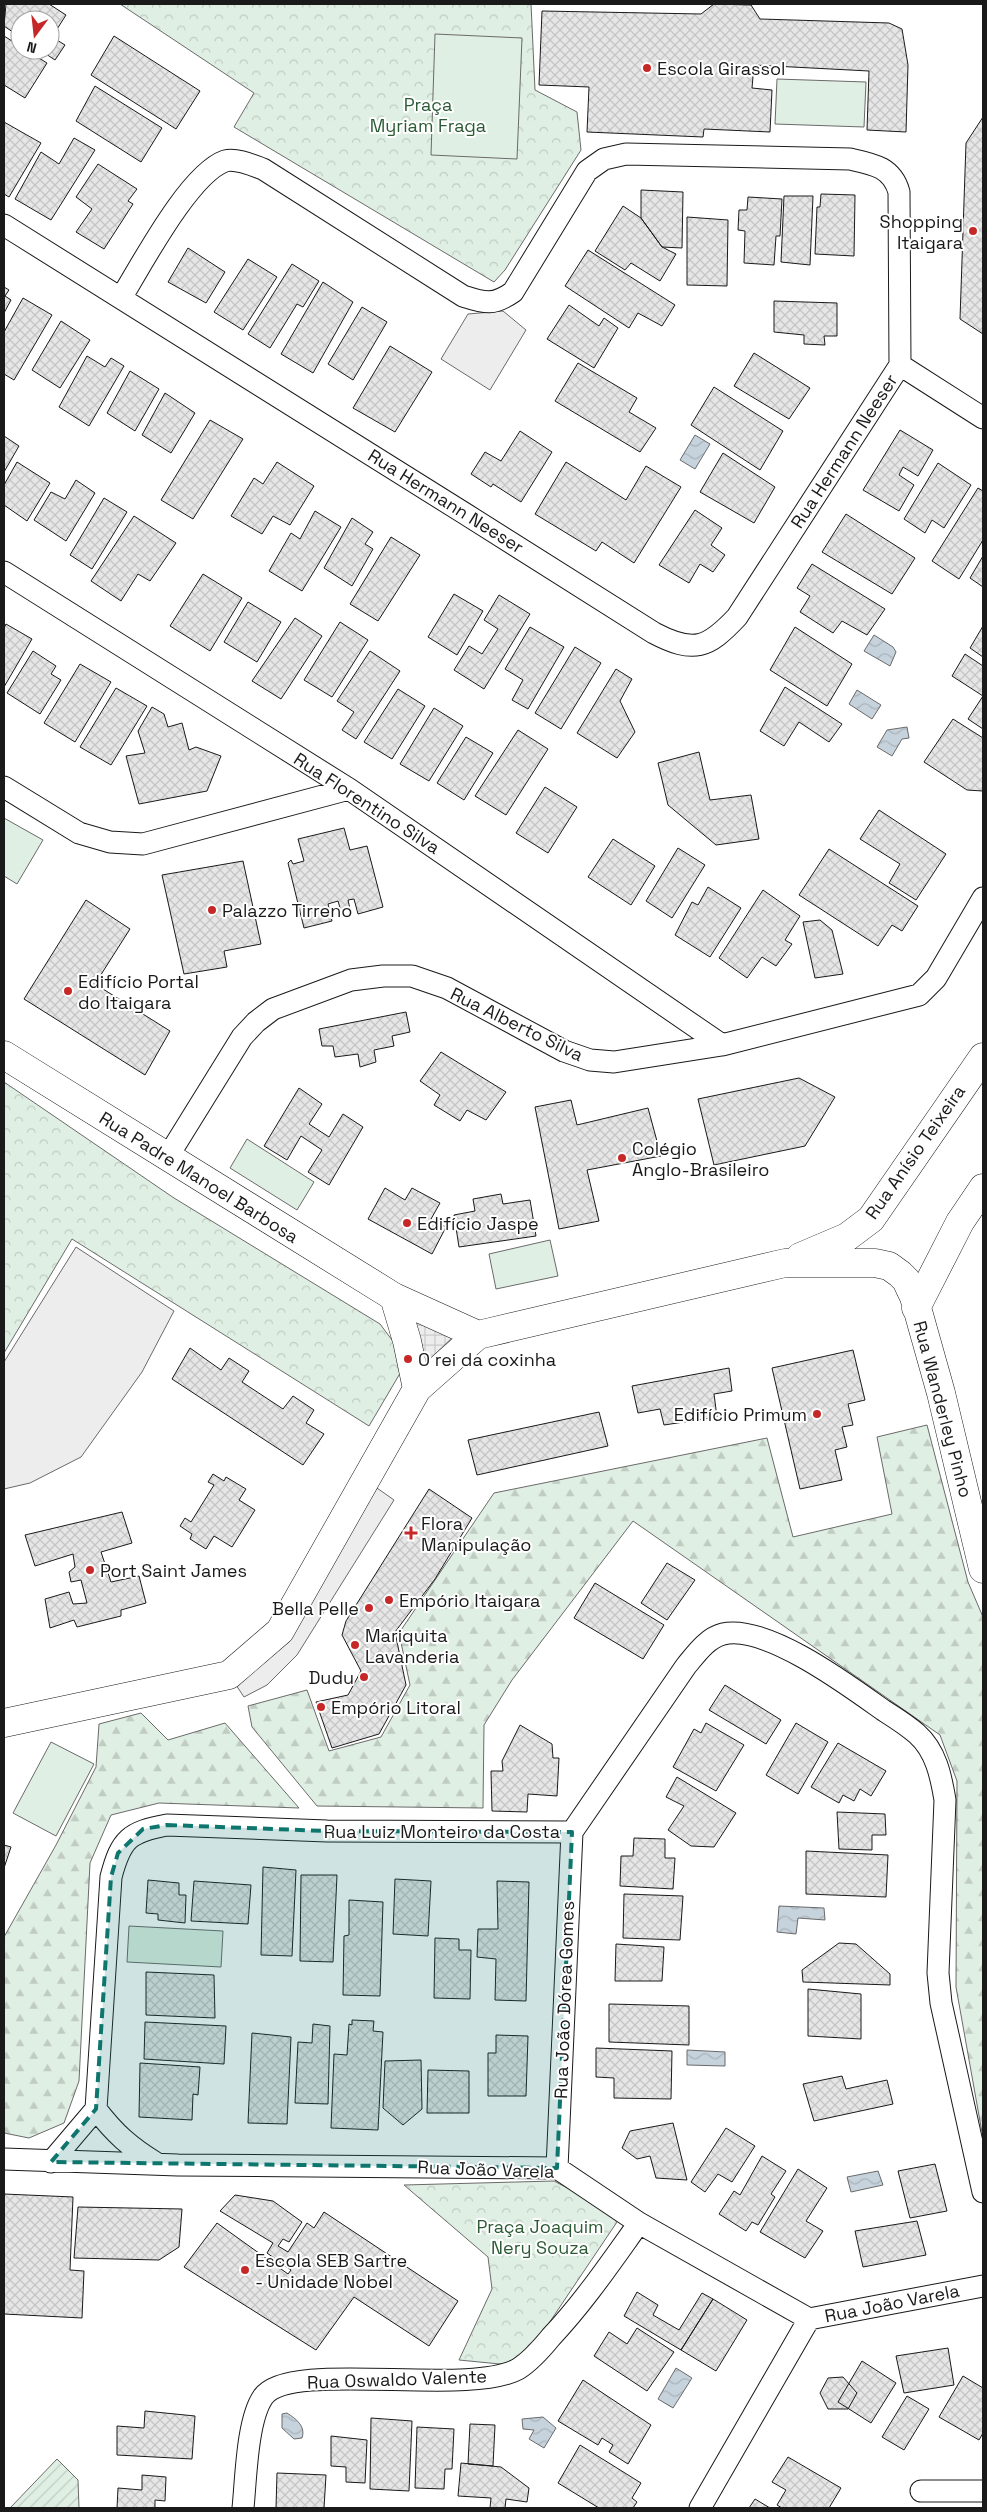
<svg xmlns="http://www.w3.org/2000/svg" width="987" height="2512" font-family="'Space Grotesk',sans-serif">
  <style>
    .forest { fill: url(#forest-firs); stroke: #6a6a6a }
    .park { fill: url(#park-crowns); stroke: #6a6a6a }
    .garden { fill: url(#garden-furrows); stroke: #6a6a6a }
    .pitch { fill: #e0efe3; stroke: #6a6a6a }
    .parking { fill: #ededed; stroke: #6a6a6a }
    .plaza { fill: url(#plaza-grid); stroke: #6a6a6a }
    .water { fill: url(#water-waves); stroke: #6a6a6a }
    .building { fill: url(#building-cross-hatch); stroke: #1a1a1a }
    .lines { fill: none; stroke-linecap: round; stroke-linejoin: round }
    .street-casing { stroke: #1a1a1a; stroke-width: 23 }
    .secondary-casing { stroke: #1a1a1a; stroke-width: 29 }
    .street { stroke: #fff; stroke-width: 21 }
    .secondary { stroke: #fff; stroke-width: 28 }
    .marked { fill: #0f766e; fill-opacity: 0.2; stroke: #0f766e; stroke-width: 4; stroke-dasharray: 10 6; stroke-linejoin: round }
    .poi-dot { fill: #c62828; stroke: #fff; stroke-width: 2 }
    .labels { text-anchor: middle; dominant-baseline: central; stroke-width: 4; stroke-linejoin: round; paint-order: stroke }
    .poi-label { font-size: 18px; fill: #1a1a1a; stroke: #fff; text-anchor: start }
    .park-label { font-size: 18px; fill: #2b5a34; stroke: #fff }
    .street-label { font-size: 18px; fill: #1a1a1a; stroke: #fff }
  </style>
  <defs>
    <pattern id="forest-firs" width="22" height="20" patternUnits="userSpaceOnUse" patternTransform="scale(1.25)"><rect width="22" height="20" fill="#e0efe3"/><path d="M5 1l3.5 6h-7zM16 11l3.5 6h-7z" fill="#c0ccc2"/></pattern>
    <pattern id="park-crowns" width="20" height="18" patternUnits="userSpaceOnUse" patternTransform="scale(1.25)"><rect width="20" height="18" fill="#e0efe3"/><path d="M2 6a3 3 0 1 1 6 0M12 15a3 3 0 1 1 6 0" fill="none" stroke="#c0ccc2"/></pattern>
    <pattern id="garden-furrows" width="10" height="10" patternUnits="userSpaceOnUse" patternTransform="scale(1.25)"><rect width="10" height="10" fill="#e0efe3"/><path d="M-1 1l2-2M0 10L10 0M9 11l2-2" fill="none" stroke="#c0ccc2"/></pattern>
    <pattern id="plaza-grid" width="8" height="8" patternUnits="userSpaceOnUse" patternTransform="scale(1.25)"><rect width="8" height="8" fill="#ededed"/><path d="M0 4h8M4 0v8" fill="none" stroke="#cbcbcb"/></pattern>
    <pattern id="water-waves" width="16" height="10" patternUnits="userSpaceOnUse" patternTransform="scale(1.25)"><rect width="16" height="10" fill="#c6d2dc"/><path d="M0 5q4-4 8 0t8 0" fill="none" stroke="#aab4bc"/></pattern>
    <pattern id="building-cross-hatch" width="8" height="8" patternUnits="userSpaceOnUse" patternTransform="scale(1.25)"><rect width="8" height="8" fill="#e6e6e6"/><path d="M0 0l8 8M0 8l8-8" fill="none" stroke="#c5c5c5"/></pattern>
  </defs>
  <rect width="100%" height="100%" fill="#fff"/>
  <path class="forest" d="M927,1425L968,1582L983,1617V2138L956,1987L957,1781L940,1735L633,1521L512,1680L484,1725L483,1808L317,1806L252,1727L248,1706L307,1690L329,1751L381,1737L410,1685L399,1633L494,1493L767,1438L793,1537L892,1514L877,1437Z
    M141,1713L168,1740L225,1723L299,1808L159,1803L111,1815L90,1863L79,2081L64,2123L29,2138L4,2133V1937L56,1845L96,1767L99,1724Z"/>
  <path class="park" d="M120,4H531L535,90L577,112L581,150L505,270L494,282L234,127L254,93Z
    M4,1082L174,1198L380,1324L398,1348L402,1370L369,1426L72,1239L4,1353Z
    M554,2181L621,2216L543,2332L510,2365L459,2360L492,2289L488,2257L404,2185Z"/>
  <path class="garden" d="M57,2459L78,2480L79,2508H10Z"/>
  <path class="pitch" d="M435,34L522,38L517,159L431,155Z
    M777,79L866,82L864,127L775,124Z
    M4,818L43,840L17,884L4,876Z
    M247,1139L314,1182L297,1210L230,1168Z
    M550,1240L558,1276L496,1289L489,1254Z
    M51,1742L94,1764L56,1836L13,1813Z
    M129,1926L223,1931L221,1967L127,1962Z"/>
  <path class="parking" d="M503,311L526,330L490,390L441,359L468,314Z
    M76,1247L174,1311L142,1372L81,1457L30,1483L4,1489V1362Z
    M377,1488L394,1500L297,1655L267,1685L244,1697L234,1682L267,1661Z"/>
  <path class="plaza" d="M410,1314L456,1334L426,1363Z"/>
  <path class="water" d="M695,435L710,444L695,469L680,460Z
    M874,635L893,647L896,652L890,666L864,651Z
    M857,690L881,705L872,719L849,704Z
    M907,727L909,738L902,739L892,756L877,747L887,730Z
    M779,1906L824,1908L825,1920L798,1918L796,1934L777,1932Z
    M687,2050L725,2052V2066L687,2065Z
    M878,2171L883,2185L851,2192L847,2177Z
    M676,2368L692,2378L673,2408L658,2399Z
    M287,2413C296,2419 306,2426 302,2438L294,2439L282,2428V2414Z
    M543,2417L556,2428L544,2448L529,2439L534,2430L523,2429L522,2419Z"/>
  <path class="building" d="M6,4H49L66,15L52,37L65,45L55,60L40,50H50V20H20V37L4,26Z
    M714,4L751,5L760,19L889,23L902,29L908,65L906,132L867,130L869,71L754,65L752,88L772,90L770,132L704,129L703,137L587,132L589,87L539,85L542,11L701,14Z
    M4,36L20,46V50H26L47,63L25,98L4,85Z
    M114,36L200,91L176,129L91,75Z
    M95,86L162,128L141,162L76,121Z
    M983,117V334L960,319L966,143Z
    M4,122L41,143L9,197L4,194Z
    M74,138L95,150L51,220L15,199L41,152L59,164Z
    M98,164L137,189L128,201L133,204L104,249L76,232L92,209L76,197Z
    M641,190L683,192L682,248L662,247L641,218Z
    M821,194L855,195L854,256L815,254L817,207H820Z
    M784,196H813L810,265L781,262Z
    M748,197L782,199L780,236H776L774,265L744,263L745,231L738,230L739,210H747Z
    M623,206L641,218L662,247L676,254L660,281L631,263L625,270L595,251Z
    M687,217L728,220L727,286L687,285Z
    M188,248L225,272L206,303L168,282Z
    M588,250L675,305L662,326L638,313L629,328L565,286Z
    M248,259L277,277L243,330L214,312Z
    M292,264L319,281L303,307L297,304L270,348L248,334Z
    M323,282L353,302L313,373L281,354Z
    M4,287L9,290L5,296L11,300L4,313Z
    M23,298L52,315L14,380L4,374V332Z
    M774,301L837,303V336H824L825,345L804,344V335L774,332Z
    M569,305L599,326L604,318L618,328L594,368L547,339Z
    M362,307L387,322L353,380L328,364Z
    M61,321L90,340L60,388L32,370Z
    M390,346L432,372L395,432L353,408Z
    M754,353L810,388L789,419L734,386Z
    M87,356L105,367L111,358L124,366L89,426L59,407Z
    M578,363L637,398L629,412L656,428L640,452L555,401Z
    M130,371L159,389L135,431L107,413Z
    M714,387L783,431L760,470L691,425Z
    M165,393L195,413L171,453L142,435Z
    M210,420L243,439L193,519L161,500Z
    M900,430L933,450L918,476L903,467L899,475L914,485L899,511L863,490Z
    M520,431L552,452L521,502L493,484L491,487L471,474L485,452L501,461Z
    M4,436L19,446L4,472Z
    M723,453L775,487L754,523L700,492Z
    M17,462L50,483L27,521L4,505V485Z
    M277,462L314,486L290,525L273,516L262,534L231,516L254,478L263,484Z
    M566,462L626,500L646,466L681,487L634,563L602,542L596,551L535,514Z
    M938,463L971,485L944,528L932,520L925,533L904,519Z
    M76,480L95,493L66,541L34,520L51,492L65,499Z
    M978,488L983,491V540L959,579L932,561Z
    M104,498L127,512L92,569L70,555Z
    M695,510L722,528L711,545L725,555L713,572L700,564L689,583L659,565Z
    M315,511L341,527L302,591L269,571L291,533L300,539Z
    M846,514L915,558L892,594L822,552Z
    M134,516L176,543L150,581L138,574L121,601L91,581Z
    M352,518L373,532L365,544L373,549L352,586L324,568Z
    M391,537L420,555L378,621L350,604Z
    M983,556V587L970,578Z
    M812,564L885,609L867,635L842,621L833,633L800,612L810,596L797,588Z
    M203,574L242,598L210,651L170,626Z
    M454,594L483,611L457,655L428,637Z
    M499,595L530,614L484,689L454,670L469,646L482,654L498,629L484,620Z
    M248,602L281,622L257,662L224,642Z
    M295,618L322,636L281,699L252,681Z
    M340,622L368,640L332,697L304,680Z
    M6,624L32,639L4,687V628Z
    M983,626V657L970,648Z
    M530,627L564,647L528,709L512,700L523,680L505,669Z
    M795,627L852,664L827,706L770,670Z
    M575,647L601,663L561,729L535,713Z
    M33,651L56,666L51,674L61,680L40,714L7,693Z
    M370,651L400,671L356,739L342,730L354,712L337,701Z
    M965,654L983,666V696L952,676Z
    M80,664L111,682L75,742L44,723Z
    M616,669L632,679L620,701L635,732L617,758L577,733Z
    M785,687L842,724L829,742L799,722L784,746L760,731Z
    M116,688L147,706L111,765L80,747Z
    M398,689L425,706L392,759L364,742Z
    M983,696V729L968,719Z
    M152,707L164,714L168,727L182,723L189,750L196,747L221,756L207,791L139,804L126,756L145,753L138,731Z
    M434,708L463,726L429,781L400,764Z
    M953,719L983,738V791L967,790L924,762Z
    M518,730L548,749L506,815L475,796Z
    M466,737L493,753L464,800L437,783Z
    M699,752L710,800L751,795L759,839L716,845L668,805L658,763Z
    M545,787L577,807L548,853L516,833Z
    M879,810L946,854L916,900L889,883L900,864L860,839Z
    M344,828L350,850L367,846L383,907L358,914L354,899L348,900L350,909L341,911L338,901L328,904L332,921L304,928L288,863L291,860L293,864L304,861L298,839Z
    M613,839L655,866L631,905L588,877Z
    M678,848L705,865L672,918L646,901Z
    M829,849L918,906L902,931L892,925L878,946L799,895Z
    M243,861L261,944L224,951L227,967L184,974L162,875Z
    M708,887L741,908L710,957L675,935L692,902L698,905Z
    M763,890L800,916L785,940L792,944L776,966L762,957L747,978L719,958Z
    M86,900L130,929L95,984L170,1031L145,1075L24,999Z
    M820,920L832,930L843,974L815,978L803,922Z
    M406,1012L410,1032L392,1036L394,1046L374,1050L376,1062L360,1067L358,1054L335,1057L333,1046H322L319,1029Z
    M441,1052L506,1092L486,1120L467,1110L460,1121L434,1105L440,1095L420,1081Z
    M799,1078L835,1097L805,1146L714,1165L698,1099Z
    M299,1088L322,1104L309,1124L329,1137L343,1114L363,1127L329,1185L308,1172L322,1150L301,1136L287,1160L264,1146Z
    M571,1100L577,1125L648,1108L661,1156L587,1170L599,1221L559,1229L535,1107Z
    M385,1188L405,1200L412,1188L440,1203L431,1219L446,1227L432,1254L368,1219Z
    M501,1194L503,1204L530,1200L536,1236L459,1247L454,1215L475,1211L473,1199Z
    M190,1348L221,1370L229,1358L249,1371L242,1382L283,1409L293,1396L314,1410L306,1423L324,1434L303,1465L172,1379Z
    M853,1350L865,1400L848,1404L853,1425L842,1427L847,1447L835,1450L842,1480L800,1489L772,1368Z
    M729,1368L732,1391L714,1394L717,1417L664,1425L660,1409L638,1413L632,1386Z
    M599,1412L608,1446L477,1475L468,1440Z
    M213,1474L224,1481L226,1477L246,1489L239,1500L255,1510L232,1547L214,1536L206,1549L190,1539L192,1534L180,1526L185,1518L191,1522L214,1485L208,1482Z
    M429,1489L472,1518L435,1579L395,1632L406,1685L379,1734L332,1748L316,1702L348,1695L361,1671L342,1635L346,1621Z
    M122,1512L132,1543L101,1552L111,1582L139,1576L146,1603L121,1610V1616L77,1627L74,1620L50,1628L45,1599L69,1592L73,1604L87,1603L81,1580L71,1582L69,1572L75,1567L73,1554L35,1566L25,1535Z
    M667,1563L695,1580L667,1620L641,1603Z
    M595,1583L664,1625L643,1659L574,1618Z
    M725,1685L781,1720L766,1744L709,1710Z
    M706,1723L744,1745L716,1791L673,1767L694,1729L701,1733Z
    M796,1723L828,1742L798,1794L766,1775Z
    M520,1725L552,1744L553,1758H559L557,1796L528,1794L527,1812L492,1811L491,1771H503L502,1761Z
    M838,1743L886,1771L871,1796L860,1789L854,1801L843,1795L839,1803L811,1787Z
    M677,1777L736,1813L714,1847L691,1846L668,1830L684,1806L666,1797Z
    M837,1812L885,1814L886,1835H872V1850L839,1849Z
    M634,1838L665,1839V1858H675L673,1889L620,1886L621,1856H633Z
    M4,1845L11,1847L4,1868Z
    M806,1851L888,1855L886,1897L806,1894Z
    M263,1867L296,1870L292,1956L261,1955Z
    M301,1875H337L333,1962L300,1961Z
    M395,1879L431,1881L428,1936L393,1934Z
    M148,1880L179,1883V1895H186L185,1923L158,1920V1914L146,1913Z
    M194,1881L251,1885L248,1924L191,1921Z
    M497,1881L529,1882L526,2001L495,2000L496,1959L477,1957L478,1929H498Z
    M624,1894L683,1896L680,1940L623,1938Z
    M349,1900L383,1902L380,1996L343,1995L344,1936L349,1935Z
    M435,1938L459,1939V1950H471L470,1999L434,1998Z
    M839,1943L856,1944L890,1974V1985L803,1982L802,1970Z
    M616,1944L664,1947L662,1981H615Z
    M146,1972L214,1975L215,2018L146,2015Z
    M808,1989L861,1994V2039L808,2036Z
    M609,2004L689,2006V2045L609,2042Z
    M352,2020L374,2021L373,2031L383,2032L378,2130L331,2128L334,2054L347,2055L349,2024L352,2025Z
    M145,2022L226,2026L224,2064L144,2059Z
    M313,2024L330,2026L328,2104L295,2103L298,2042L312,2043Z
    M252,2033L291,2037L287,2124L248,2123Z
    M496,2035L528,2036L526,2096H488V2053H496Z
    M596,2048L672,2051L671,2099L614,2098V2078L596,2077Z
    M421,2060L422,2109L403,2125L383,2108L385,2061Z
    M140,2063L200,2067L198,2095L193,2094L192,2120L139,2117Z
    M428,2070L469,2071V2113H427Z
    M842,2076L846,2089L887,2080L893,2104L814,2121L803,2084Z
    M673,2123L687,2180L656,2178L650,2156L637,2159L622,2148L630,2131Z
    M726,2128L755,2146L732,2182L718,2174L705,2192L691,2182Z
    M762,2156L786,2171L771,2194L775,2197L758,2225L752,2222L746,2231L719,2214L734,2191L740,2195Z
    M935,2164L947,2211L910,2218L898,2171Z
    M798,2169L827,2188L806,2221L823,2231L805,2258L760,2232Z
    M4,2194L73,2197L70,2270L84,2271L82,2318L4,2314Z
    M235,2195L273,2201L302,2222L289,2242L283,2239L278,2246L288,2252L307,2223L314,2228L324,2212L458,2301L429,2346L354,2297L316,2350L184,2267L217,2223L288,2274L291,2270L267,2253L273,2243L220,2211Z
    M78,2207L182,2209L179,2247L159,2260L74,2258Z
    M917,2221L926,2255L863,2267L855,2231Z
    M637,2292L658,2305L653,2315L679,2330L702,2293L713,2299L681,2350L624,2316Z
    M713,2299L747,2320L716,2371L681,2350Z
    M637,2328L674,2352L647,2391L594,2356L609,2332L627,2344Z
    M948,2348L954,2385L904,2393L896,2356Z
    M862,2361L896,2383L871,2423L838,2402Z
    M963,2376L983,2388V2433L979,2440L939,2417Z
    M843,2377L857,2393L848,2409H828L820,2393L828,2378Z
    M583,2380L651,2425L628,2464L609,2452L613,2445L602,2438L598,2445L558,2421Z
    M907,2396L929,2409L904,2450L882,2437Z
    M145,2411L195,2416L192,2459L117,2455V2426L144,2428Z
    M371,2418L412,2421L409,2491L370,2489Z
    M470,2424L495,2425L493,2466L468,2464Z
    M417,2427L454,2429L452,2469H445L444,2489L415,2488Z
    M331,2436L367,2440L365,2483L346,2482V2467L331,2466Z
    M580,2445L641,2483L632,2498L637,2502L633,2508H599L558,2483Z
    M788,2457L841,2488L829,2508H782L777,2505L786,2490L772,2482Z
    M461,2463L501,2467L529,2488L527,2502L506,2499L505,2508H490L491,2498L458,2496Z
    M277,2473L326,2475L324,2508H276Z
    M142,2475L166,2477L165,2501L155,2500V2508H117L118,2488L142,2490Z
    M755,2499L770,2508H749Z"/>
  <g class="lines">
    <g class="street-casing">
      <path id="street" d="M4,225C221,361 438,496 654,633C694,654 708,648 737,617L900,365L899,192C892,167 873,164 850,159L626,154L604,159L587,171L513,292C493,306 485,303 463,296L263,169C252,165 236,158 225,161C189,174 142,264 121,298
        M900,365L983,418
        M4,572L349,789L722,1045
        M4,787L79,833L110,842L143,844L349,789
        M167,1158L242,1037L256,1022L273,1009L351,980L383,976H412L447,988L564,1051L590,1060L614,1062L722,1045L919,995L936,978L983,898
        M572,1832L686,1666C696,1654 707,1638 723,1634C766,1624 848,1685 883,1710C894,1717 907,1725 917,1734C936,1751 941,1776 945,1800L938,1973L941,2003L983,2192
        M96,2109C115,2134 130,2147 156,2163
        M4,2159L178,2165L557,2168L639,2223L809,2319L983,2286
        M51,2162L96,2109L111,1877C121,1839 129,1832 167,1825L327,1831L572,1832
        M557,2168L572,1832
        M921,2491H983
        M243,2508C246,2479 247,2420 263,2397C288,2359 468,2397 518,2369C531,2361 542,2348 551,2337C584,2302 611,2262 639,2223
        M700,2508L809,2319"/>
    </g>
    <g class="secondary-casing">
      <path id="secondary" d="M4,1055L394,1297L478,1335
        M800,1257L847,1237L871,1219L983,1057
        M394,1297L407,1341L417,1389
        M916,1308L960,1222L983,1188
        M4,1723L229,1675L280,1631L417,1389L478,1335L785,1263H875L889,1266L900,1274L906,1280L914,1297L941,1393L983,1569"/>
    </g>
    <use href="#street" class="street"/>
    <use href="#secondary" class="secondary"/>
  </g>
  <path class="marked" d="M167,1825L327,1831L572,1832L557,2168L51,2162L96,2109L111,1877L118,1853L143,1829Z"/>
  <g class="poi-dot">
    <circle cx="647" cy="68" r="5"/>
    <circle cx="973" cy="231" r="5"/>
    <circle cx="212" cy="910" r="5"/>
    <circle cx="68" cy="991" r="5"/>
    <circle cx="622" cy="1158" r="5"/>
    <circle cx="407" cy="1223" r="5"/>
    <circle cx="408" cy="1359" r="5"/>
    <circle cx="817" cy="1414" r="5"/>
    <path d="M408.5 1525.5h5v5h5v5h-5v5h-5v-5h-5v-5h5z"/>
    <circle cx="90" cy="1570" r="5"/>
    <circle cx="389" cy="1600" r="5"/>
    <circle cx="369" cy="1608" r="5"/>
    <circle cx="355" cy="1645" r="5"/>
    <circle cx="364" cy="1677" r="5"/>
    <circle cx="321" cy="1707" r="5"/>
    <circle cx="245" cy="2270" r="5"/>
  </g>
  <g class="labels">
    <g class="poi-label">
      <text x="657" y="68">Escola Girassol</text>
      <text x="963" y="221" text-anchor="end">Shopping<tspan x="963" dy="21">Itaigara</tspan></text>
      <text x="222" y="910">Palazzo Tirreno</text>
      <text x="78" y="981">Edifício Portal<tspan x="78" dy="21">do Itaigara</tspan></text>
      <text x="632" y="1148">Colégio<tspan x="632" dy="21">Anglo-Brasileiro</tspan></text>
      <text x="417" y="1223">Edifício Jaspe</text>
      <text x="418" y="1359">O rei da coxinha</text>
      <text x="807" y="1414" text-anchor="end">Edifício Primum</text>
      <text x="421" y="1523">Flora<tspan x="421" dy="21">Manipulação</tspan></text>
      <text x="100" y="1570">Port Saint James</text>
      <text x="399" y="1600">Empório Itaigara</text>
      <text x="359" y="1608" text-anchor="end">Bella Pelle</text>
      <text x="365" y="1635">Mariquita<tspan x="365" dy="21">Lavanderia</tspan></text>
      <text x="354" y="1677" text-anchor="end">Dudu</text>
      <text x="331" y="1707">Empório Litoral</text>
      <text x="255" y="2260">Escola SEB Sartre<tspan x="255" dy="21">- Unidade Nobel</tspan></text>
    </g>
    <g class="park-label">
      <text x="428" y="104">Praça<tspan x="428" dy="21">Myriam Fraga</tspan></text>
      <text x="540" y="2226">Praça Joaquim<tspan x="540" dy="21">Nery Souza</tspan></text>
    </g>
    <g class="street-label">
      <text transform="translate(844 451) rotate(-57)">Rua Hermann Neeser</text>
      <text transform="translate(446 501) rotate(32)">Rua Hermann Neeser</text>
      <text transform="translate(367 803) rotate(33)">Rua Florentino Silva</text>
      <text transform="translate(517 1024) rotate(26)">Rua Alberto Silva</text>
      <text transform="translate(915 1152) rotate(-55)">Rua Anísio Teixeira</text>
      <text transform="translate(199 1177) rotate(32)">Rua Padre Manoel Barbosa</text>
      <text transform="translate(943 1409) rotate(75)">Rua Wanderley Pinho</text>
      <text x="442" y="1831">Rua Luiz Monteiro da Costa</text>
      <text transform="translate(564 2000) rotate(-88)">Rua João Dórea Gomes</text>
      <text transform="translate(486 2169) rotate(2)">Rua João Varela</text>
      <text transform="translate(892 2303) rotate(-11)">Rua João Varela</text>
      <text transform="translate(397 2379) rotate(-2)">Rua Oswaldo Valente</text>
    </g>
  </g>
  <rect width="987" height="2512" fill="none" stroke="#1a1a1a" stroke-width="10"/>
  <g transform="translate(35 35) rotate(195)"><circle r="24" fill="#ffffff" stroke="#a3a3a3"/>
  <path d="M0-4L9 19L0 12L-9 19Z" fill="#c62828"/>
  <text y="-8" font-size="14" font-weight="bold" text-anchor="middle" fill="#1a1a1a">N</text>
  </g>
</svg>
